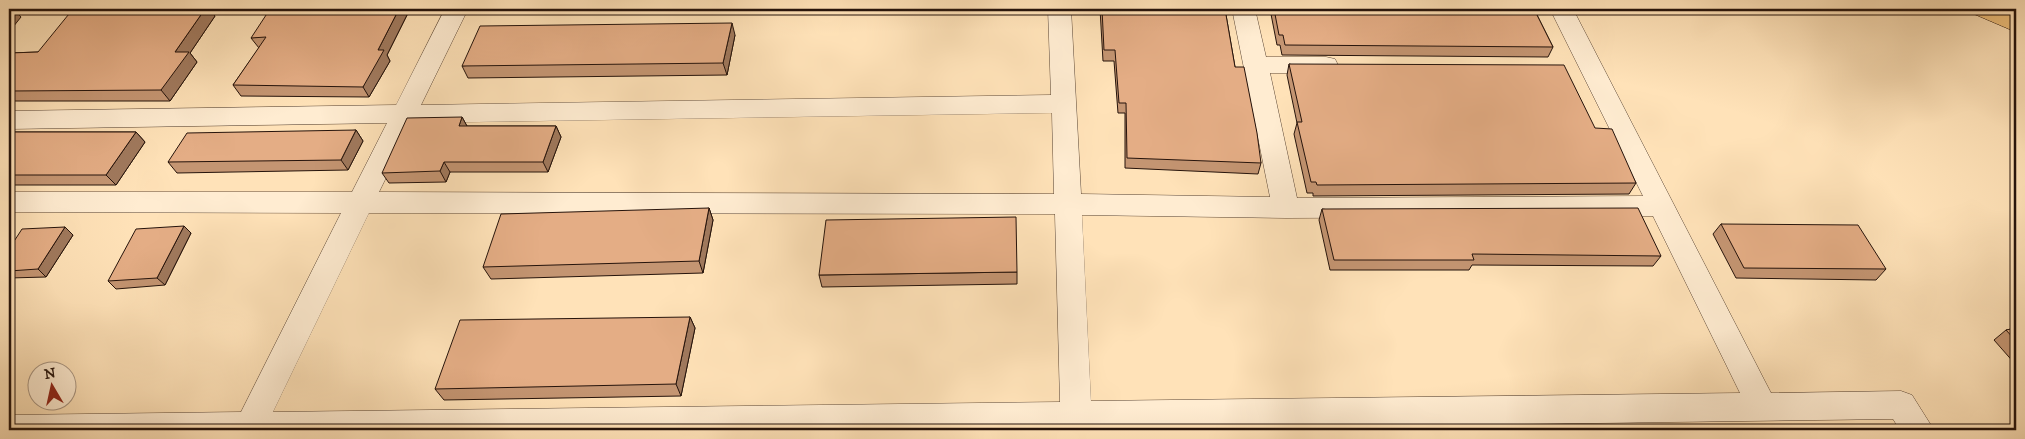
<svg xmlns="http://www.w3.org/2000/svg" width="2025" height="439" font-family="'IM FELL DW Pica',serif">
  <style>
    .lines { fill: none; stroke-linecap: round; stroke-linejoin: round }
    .minor-casing { stroke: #5c4736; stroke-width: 1 }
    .major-casing { stroke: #25130b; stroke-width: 1 }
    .minor { fill: #ffecd1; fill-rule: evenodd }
    .major { fill: #f0c17c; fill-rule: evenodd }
    .wall { fill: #c49572; stroke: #25130b }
    .shaded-wall { fill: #a0795d; stroke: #25130b }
    .building { fill: #e4ad85; stroke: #25130b }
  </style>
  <rect width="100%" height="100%" fill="#ffe2b8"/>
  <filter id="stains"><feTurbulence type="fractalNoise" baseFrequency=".004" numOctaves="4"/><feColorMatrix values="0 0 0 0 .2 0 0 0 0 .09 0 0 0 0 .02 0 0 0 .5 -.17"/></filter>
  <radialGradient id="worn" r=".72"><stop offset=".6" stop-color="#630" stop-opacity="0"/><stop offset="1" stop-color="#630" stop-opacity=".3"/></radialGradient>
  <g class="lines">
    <g class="minor-casing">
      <path id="minor" d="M445,9H468L421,105L1051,95L1048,9H1071L1081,194L1270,197L1232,9H1255L1266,57H1326L1335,59L1338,65L1335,71L1326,73H1270L1297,198L1643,196L1550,9H1573L1771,393L1901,391L1912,395L1934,430H1900L1893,419L1093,430H9V415L241,412L341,213L9,212V192H352L387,123L9,129V111L396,105ZM1052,113L1054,194L379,192L413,123ZM369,213L1055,214L1060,402L273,412ZM1082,215L1286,218L1653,216L1740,393L1091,401Z"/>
    </g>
    <g class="major-casing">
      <path id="major" d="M1970,9H2002L2016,15V32L1974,14Z"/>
    </g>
    <use href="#minor" class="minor"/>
    <use href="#major" class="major"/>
  </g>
  <path class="wall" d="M1100,9H1225L1235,67L1261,163L1258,174L1125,168V113H1118L1114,61H1103Z
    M1270,9H1534L1553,47L1548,57L1282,55L1280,45H1277Z
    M408,13L387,55L390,61L369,97L241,96L233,85L259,48L251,38Z
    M215,16L190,53L197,62L170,101H9V53L38,52Z
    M735,35L727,75L468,78L462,66Z
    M1289,64L1595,128L1636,183L1629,194L1313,196V193H1307L1294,134L1297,123L1287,75Z
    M462,117L467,126H556L561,137L548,172H450L446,182L389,183L382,173Z
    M356,130L363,141L348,170L177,173L168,162Z
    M9,132H136L145,142L116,185H9Z
    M709,208L713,220L703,273L491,279L483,267Z
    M1322,209L1661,256L1653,266L1472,265L1469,270H1330L1319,220Z
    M1721,224L1886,269L1876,280L1736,278L1713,234Z
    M65,227L73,235L46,277L9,278V249Z
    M191,233L165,285L116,289L108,281Z
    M1017,272V284L822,287L819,275Z
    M690,317L695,328L681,396L444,400L435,389Z
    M2016,328V365L1994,340L2006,330Z"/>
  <path class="shaded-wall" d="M10,9H14L21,17L9,32V10Z
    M205,9H210L215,16L190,53L197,62L170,101L161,90L175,52Z
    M399,9H406L408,13L387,55L390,61L369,97L363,87L378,50Z
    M732,23L735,35L727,75L723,63Z
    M462,117L468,128L459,126Z
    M556,126L561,137L548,172L543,162Z
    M356,130L363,141L348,170L341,160Z
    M136,132L145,142L116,185L106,175Z
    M444,162L450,172L446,182L440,171Z
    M709,208L713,220L703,273L699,261Z
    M184,226L191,233L165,285L157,278Z
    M65,227L73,235L46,277L38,269Z
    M690,317L695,328L681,396L676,384Z"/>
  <path class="building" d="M73,9H205L175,52H189L161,90L9,91V53L38,52Z
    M270,9H399L378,50H384L363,87L233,85L266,37L251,38Z
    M1102,9H1225L1235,67H1244L1257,133L1261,163L1127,158L1126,103H1119L1115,50H1104Z
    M1274,9H1534L1553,47L1285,45L1283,35H1279Z
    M732,23L723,63L462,66L480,26Z
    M1289,64L1564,65L1595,128L1612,129L1636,183L1317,185L1316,182H1311L1297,122H1302Z
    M462,117L459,126H556L543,162H444L440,171L382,173L407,118Z
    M356,130L341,160L168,162L187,133Z
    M9,132H136L106,175H9Z
    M709,208L699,261L483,267L501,214Z
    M1638,208L1661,256L1472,254L1474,260H1334L1322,209Z
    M1016,217L1017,272L819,275L826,220Z
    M1721,224L1858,225L1886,269L1744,268Z
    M184,226L157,278L108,281L136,229Z
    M65,227L38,269L9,271V249L22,229Z
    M690,317L676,384L435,389L460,320Z
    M2016,328V341L2006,330Z"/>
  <rect width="2025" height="439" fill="none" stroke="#ffe2b8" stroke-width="30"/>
  <rect x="10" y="10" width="2005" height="419" fill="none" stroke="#25130b" stroke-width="2.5"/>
  <rect x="15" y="15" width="1995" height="409" fill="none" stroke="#25130b"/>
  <g transform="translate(52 386) rotate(351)"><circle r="24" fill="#ffecd1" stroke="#a89582"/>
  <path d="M0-4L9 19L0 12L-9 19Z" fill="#8f2418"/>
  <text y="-8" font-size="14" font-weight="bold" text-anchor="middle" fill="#25130b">N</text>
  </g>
  <rect width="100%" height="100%" filter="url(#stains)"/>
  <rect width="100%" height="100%" fill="url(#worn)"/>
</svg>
